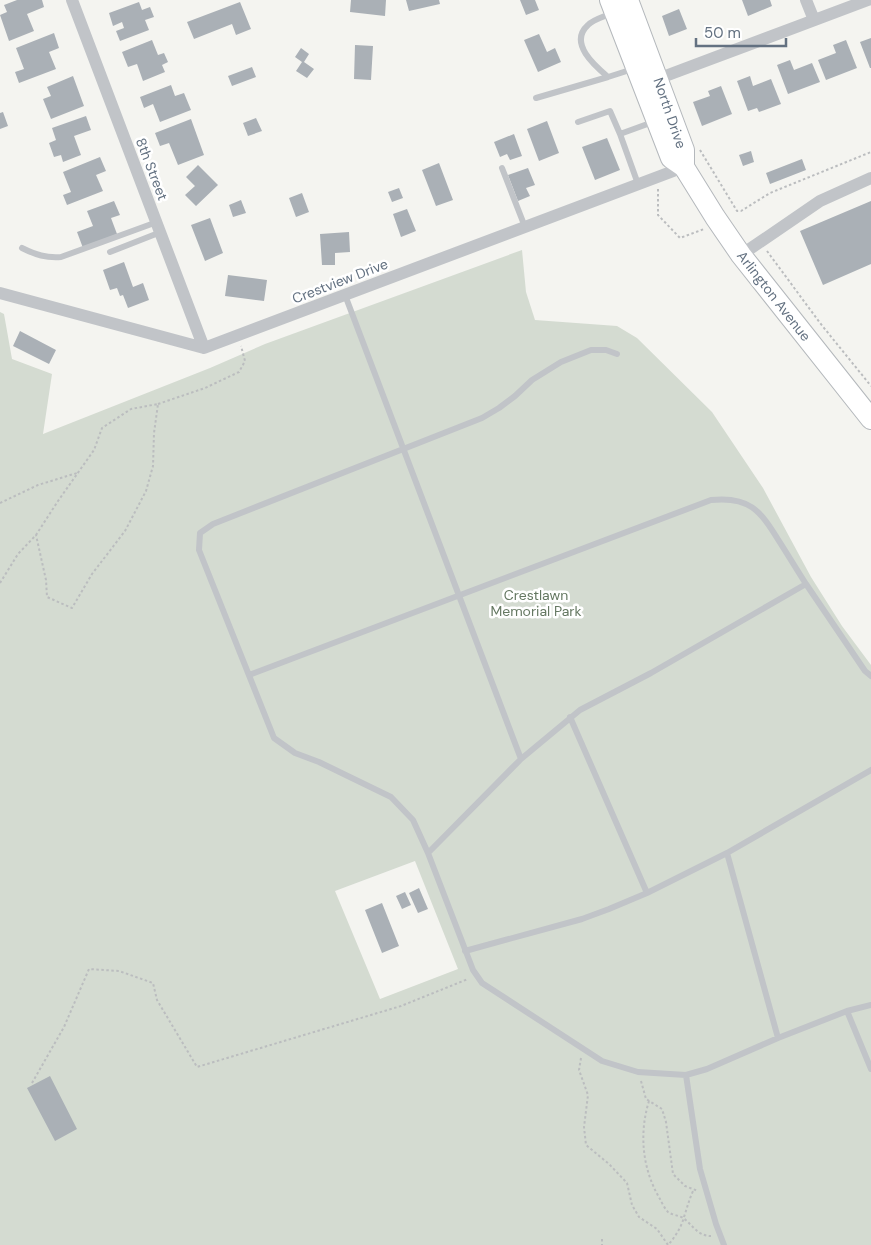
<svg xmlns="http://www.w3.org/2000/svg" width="871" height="1245" font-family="'DM Sans',sans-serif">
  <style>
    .green { fill: #d4dbd1; fill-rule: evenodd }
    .building { fill: #aab0b6 }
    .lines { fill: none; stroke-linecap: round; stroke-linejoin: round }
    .primary-casing { stroke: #b4b8bc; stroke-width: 22 }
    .path { stroke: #bbbdbf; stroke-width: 2; stroke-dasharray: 2.5 2.5; stroke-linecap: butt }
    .service { stroke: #c1c4c8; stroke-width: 6 }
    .minor { stroke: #c1c4c8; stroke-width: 12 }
    .primary { stroke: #fff; stroke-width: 20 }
    .labels { text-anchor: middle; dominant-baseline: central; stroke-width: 5; stroke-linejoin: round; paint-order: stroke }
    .street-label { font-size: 14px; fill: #637181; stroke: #fff }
    .park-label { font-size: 14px; fill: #657862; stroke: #fff }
  </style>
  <rect width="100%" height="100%" fill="#f4f4f0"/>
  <path class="green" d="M522,250L526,292L535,320L617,326L637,338L712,412L763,488L811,577L842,626L871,665V1245H0V312L4,314L12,359L52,374L43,434L210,368L265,344ZM415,861L458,969L380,999L335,891Z"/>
  <path class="building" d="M17,0H42L44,7L27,14L34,31L9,41L0,15L7,12L4,5Z
    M351,0H386L385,16L350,12Z
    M406,0H439L440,4L409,11Z
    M520,0H535L539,10L526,15Z
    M742,0H770L772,6L748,16Z
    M139,2L142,10L150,7L154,17L145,20L149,30L120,41L116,31L124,28L122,22L113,26L109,13Z
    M240,2L251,29L236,35L232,24L194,39L187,22Z
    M679,9L687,29L669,36L662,16Z
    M54,33L59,48L49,52L56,69L19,83L15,72L24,69L16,48Z
    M539,34L547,52L555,48L561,62L538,72L524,40Z
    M871,38V68H870L860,42Z
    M152,40L158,55L164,53L168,62L162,65L165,72L143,81L137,64L128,67L122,52Z
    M846,40L857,68L826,80L818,60L836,53L833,45Z
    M355,45L373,46L371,80L354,79Z
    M301,48L309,54L304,62L314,69L307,78L296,71L302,62L295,57Z
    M790,60L794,70L812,63L820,82L788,94L777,65Z
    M252,67L256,77L232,86L228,76Z
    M73,76L84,106L51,119L43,99L51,96L47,87Z
    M750,76L753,86L771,79L781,104L759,112L757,108L748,111L737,81Z
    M171,85L175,96L184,93L191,110L160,122L153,104L144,108L140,97Z
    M721,86L732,114L702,126L693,102L710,96L708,91Z
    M3,112L8,126L0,129V113Z
    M86,116L91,130L74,136L81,155L63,162L61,155L54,157L49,143L56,140L52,128Z
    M256,118L262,131L248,136L243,123Z
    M191,119L204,155L178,165L169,143L160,146L155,133Z
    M547,121L559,153L539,161L527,129Z
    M514,134L522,156L510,160L507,154L500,157L494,142Z
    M607,138L620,170L595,180L582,147Z
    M751,151L754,162L743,166L739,155Z
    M100,157L106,171L96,175L103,191L67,205L63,195L71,192L63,172Z
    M802,159L806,170L770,184L766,173Z
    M439,163L453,200L436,206L422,170Z
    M198,165L218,185L196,206L185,195L195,186L186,177Z
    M528,168L535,185L526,188L530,196L518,201L508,175Z
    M399,188L403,198L392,202L388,192Z
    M302,193L309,212L296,217L289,198Z
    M241,200L246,213L233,217L229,205Z
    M114,201L120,215L111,218L117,234L83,248L77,232L93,226L87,211Z
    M871,201V264L823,285L800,231Z
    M407,209L416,231L401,237L393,214Z
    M210,218L223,253L205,261L191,225Z
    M349,232L350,252L335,253V265H322L320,234Z
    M124,262L133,287L143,283L149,300L128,308L123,295L120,296L117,288L110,290L103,270Z
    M228,275L267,280L264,301L225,296Z
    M20,331L56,350L49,364L13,346Z
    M419,888L428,909L418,913L409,893Z
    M405,892L411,905L402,909L396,896Z
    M382,903L399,946L382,953L365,910Z
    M50,1076L77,1129L55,1141L27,1088Z"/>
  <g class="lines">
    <g class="primary-casing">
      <path id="primary" d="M610,0L671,158L684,167L715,217L741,255L871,419
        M628,0L684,150V167"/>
    </g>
    <path class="path" d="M700,150L737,211H741L770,193L871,152
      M658,189V215L680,238L704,229
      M767,251L820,323L871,386
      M158,404L205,388L239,372L245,361L241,346
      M0,503L38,485L77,473
      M0,583L18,554L36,535L58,501L94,450L102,428L131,409L158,404L154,433L153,466L146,491L125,531L92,574L72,608L47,597L46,580L36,535
      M581,1058L579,1070L588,1095L584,1127L586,1145L609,1164L627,1183L632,1205L639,1217L657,1229L668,1245C675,1237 681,1228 684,1217C687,1208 689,1200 693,1191
      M641,1081L646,1099L662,1109L666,1122L673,1174L685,1186L698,1191
      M32,1083L64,1027L89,969L119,971L153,983L157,1000L197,1067L401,1006L468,979
      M649,1101C639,1133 642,1169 660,1199C662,1203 665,1209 668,1212C672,1215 678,1215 683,1218C692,1224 697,1236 711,1236
      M602,1239V1245"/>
    <path class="service" d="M612,13C604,17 594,19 588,25C568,43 595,66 608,77L633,69
      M536,98L608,77
      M578,122L610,111L620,134
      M502,168L525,227
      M638,184L620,134L653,122
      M22,248C36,255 46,258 61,257L157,222
      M110,252L161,232
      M345,295L521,759
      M617,354L606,350H591L561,362L532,380L515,396L499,408L482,418L213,524L200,533L199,550L274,738L295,753L319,762L391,797L413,820L428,853L473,970L482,983L602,1061L638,1072L686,1075
      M249,675L711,500C749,496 760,510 779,541C788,555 797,570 806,584
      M570,717L647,893
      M428,853L521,759L580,710L651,673L806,584L865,671L871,676
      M727,853L778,1038
      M465,951L582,919L609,909L647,893L727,853L871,770
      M871,1005L847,1011L871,1069
      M724,1245L716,1224L700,1169L686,1075L707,1069L778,1038L847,1011"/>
    <path class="minor" d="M72,0L204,348
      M806,0L814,20
      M652,81L868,0
      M741,255L820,201L871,178
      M0,293L204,348L684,167"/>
    <use href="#primary" class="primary"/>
  </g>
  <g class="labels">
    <g class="street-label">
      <text transform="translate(670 113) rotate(71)">North Drive</text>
      <text transform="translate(152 169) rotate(69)">8th Street</text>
      <text transform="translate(340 281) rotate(-21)">Crestview Drive</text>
      <text transform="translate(774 296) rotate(52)">Arlington Avenue</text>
    </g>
    <g class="park-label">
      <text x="536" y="595">Crestlawn<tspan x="536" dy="16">Memorial Park</tspan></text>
    </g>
  </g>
  <path d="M696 38v8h90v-8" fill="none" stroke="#637181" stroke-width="2.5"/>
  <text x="704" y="38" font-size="15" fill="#637181" stroke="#ffffff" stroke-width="4" paint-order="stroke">50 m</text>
</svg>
